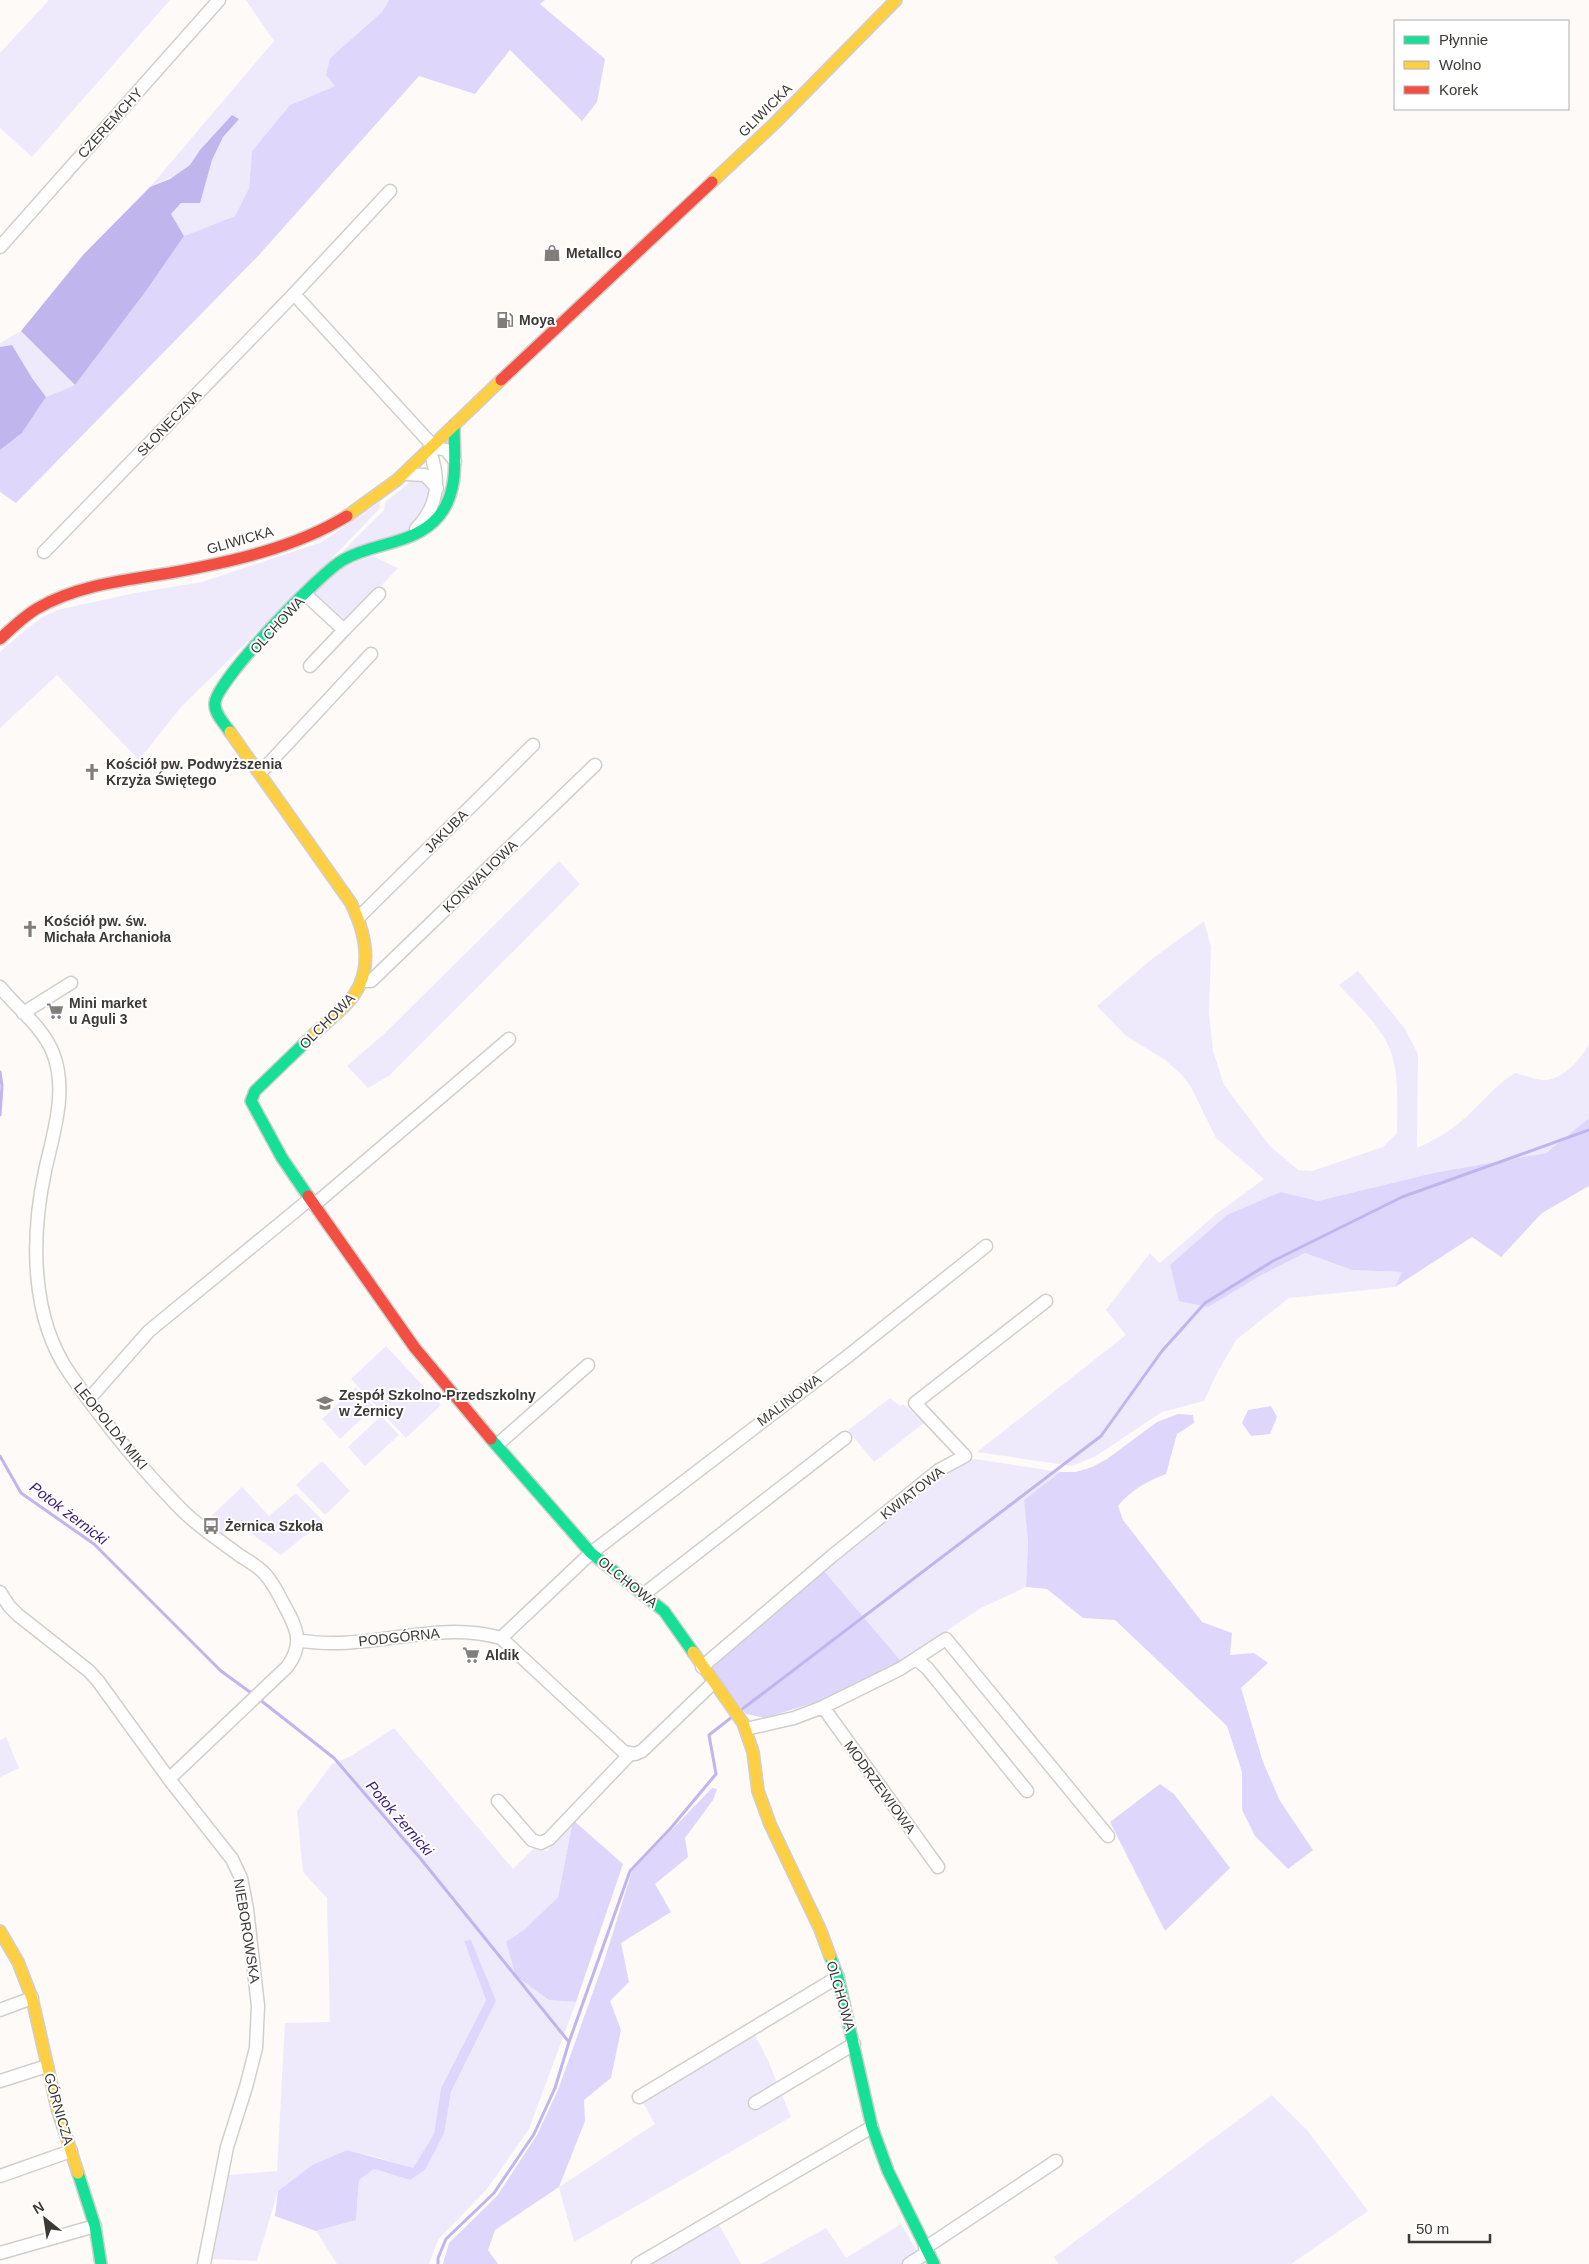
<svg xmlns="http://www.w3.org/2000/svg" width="1589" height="2264" font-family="Arial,sans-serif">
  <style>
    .green { fill: #eeeafb }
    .forest { fill: #dfd7fb }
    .water { fill: #c1b5ed }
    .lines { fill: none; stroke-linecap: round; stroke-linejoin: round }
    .stream { stroke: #c1b5ed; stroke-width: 3 }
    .street-casing { stroke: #d0cfcc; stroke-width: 15 }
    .fast-casing { stroke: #d0cfcc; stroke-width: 14 }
    .slow-casing { stroke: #d0cfcc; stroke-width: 14 }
    .jam-casing { stroke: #d0cfcc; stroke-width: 14 }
    .street { stroke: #fffefe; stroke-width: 12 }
    .fast { stroke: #16e098; stroke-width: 11 }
    .slow { stroke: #ffcf43; stroke-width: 11 }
    .jam { stroke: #f24e42; stroke-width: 11 }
    .labels { text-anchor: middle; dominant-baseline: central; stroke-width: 4; stroke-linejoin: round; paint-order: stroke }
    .street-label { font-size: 14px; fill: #3c3a36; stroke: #fff }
    .poi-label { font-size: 14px; font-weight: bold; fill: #3c3a36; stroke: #fff; text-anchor: start }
    .water-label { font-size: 15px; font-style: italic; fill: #3a1b79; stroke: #fff }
  </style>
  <rect width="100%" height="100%" fill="#fdfaf7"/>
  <path class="green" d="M49,0H170L32,157L0,128V53Z
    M246,0H389L382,12L330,58L335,86L290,105L252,151L249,188L235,216L184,236L171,214L212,160L223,137L239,118L232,115L190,165L176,175L150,187L274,41Z
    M21,331L75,385L46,397L32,378L12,345L0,347V343Z
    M417,476L429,485L430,501L408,531L340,554L384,510L385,502L409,483L407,480Z
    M380,502V508L335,555L181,707L139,760L57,675L0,728V652L28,628L43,617L57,610L135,593L202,582L322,542Z
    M372,556L398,568L347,622L314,593L340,568Z
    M559,861L580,884L390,1075L368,1088L347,1066L384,1034Z
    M1204,921L1211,947L1209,1013L1213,1051L1224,1085L1270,1146L1298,1170L1312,1171L1383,1147L1397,1133C1397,1106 1400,1070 1388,1045C1377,1022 1356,1004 1339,985L1358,971L1405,1029L1418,1054L1417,1148C1435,1140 1451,1131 1466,1117C1482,1102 1496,1085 1515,1073C1524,1075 1538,1081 1546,1080C1565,1078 1580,1059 1589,1045V1118L1546,1153L1433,1173L1318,1201L1281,1192L1258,1277L1305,1253L1352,1270L1403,1272L1395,1287L1289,1298L1236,1340L1216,1375L1204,1401L1162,1412L1096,1456L1072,1466L977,1452L1126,1335L1106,1310L1150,1253L1160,1263L1215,1215L1264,1179L1216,1138L1191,1087L1181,1074L1165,1060L1125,1035L1097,1006L1152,959Z
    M386,1346L441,1405L406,1438L351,1379Z
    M356,1387L374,1407L340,1439L322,1419Z
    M890,1398L900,1406L903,1404L924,1423L874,1462L848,1430Z
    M381,1416L399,1435L365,1466L348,1447Z
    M968,1458L1060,1472L1024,1500L1028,1542L1026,1587L981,1608L901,1661L824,1571Z
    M322,1461L350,1491L325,1515L296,1485Z
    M242,1487L269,1516L296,1493L323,1521L281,1555L234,1521L223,1534L214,1528L208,1519Z
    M394,1728L513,1869L533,1849L547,1851L573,1820L558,1897L525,1929L506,1943L549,2000L576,2002L529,2129L487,2189L438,2240L429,2264H337L316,2231L356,2220L359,2180L374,2169L410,2180L425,2170L444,2134L451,2092L496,2001L464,1941L486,2000L441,2088L434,2134L413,2169L380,2158L347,2150L312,2165L278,2191L257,2261L213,2259L229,2175L277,2171L285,2023L330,2022L327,1898L303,1872L297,1811L332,1764L353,1755Z
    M6,1737L19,1768L0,1777V1740Z
    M753,2032L767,2058L791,2117L574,2242L559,2187L655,2124L641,2099Z
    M1272,2095L1307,2130L1368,2211L1291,2264H1058L1054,2257Z
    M717,2221L741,2264H649Z
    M901,2224L918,2253L901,2264H761L826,2228L846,2258Z"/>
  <path class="forest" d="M389,0H545L540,4L605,59L597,102L582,121L510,50L475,94L419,76L258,256L16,503L0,492V450L22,433L46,397L75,385L146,291L184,236L235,216L249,188L252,151L290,105L335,86L326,75L330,58L382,12Z
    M1589,1118V1186L1542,1213L1501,1257L1472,1237L1395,1287L1402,1272L1352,1270L1305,1253L1258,1277L1208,1307L1179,1301L1170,1265L1227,1215L1281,1192L1318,1201L1433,1173L1546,1153Z
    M1271,1406L1277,1417L1270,1434L1251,1436L1242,1423L1248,1410Z
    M1178,1414L1193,1415L1194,1423L1177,1434L1166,1474C1147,1481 1131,1490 1118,1506L1123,1520L1202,1622L1232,1633L1230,1655L1254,1653L1268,1663L1241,1688L1263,1762L1280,1801L1313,1850L1288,1869L1255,1836L1242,1810V1772L1227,1726L1115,1620L1083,1618L1047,1589L1026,1587L1028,1542L1024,1500L1060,1472H1076L1092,1467L1107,1459L1157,1422Z
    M824,1571L901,1661L826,1699L765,1718L746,1714L709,1666Z
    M1160,1784L1174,1794L1230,1868L1165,1931L1110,1822Z
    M712,1788L717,1789L713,1800L685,1838L688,1857L655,1884L671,1912L621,1943L629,1982L610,2001L621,2030L611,2078L584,2100L585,2121L559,2187L495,2230L488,2250L498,2264H443L449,2243L497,2196L537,2135L558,2090L604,1961L632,1871Z
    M573,1820L623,1864L576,2002L549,2000L516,1976L506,1942L525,1929L558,1897Z
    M471,1940L496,2001L451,2092L444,2134L425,2170L410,2180L374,2169L359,2180L356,2220L316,2231L275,2216L278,2191L312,2165L347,2150L413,2168L434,2134L441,2088L486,2000L464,1941Z"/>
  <path class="water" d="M232,115L239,119L223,137L212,160L200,203H181L171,214L184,236L146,291L75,385L21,331L83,255L150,187L170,179L190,165L200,150Z
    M12,345L32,378L46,397L22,433L0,450V347Z"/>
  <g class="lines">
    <path class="stream" d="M0,1072L2,1086L0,1115
      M0,1456L21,1493L94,1544L221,1671L254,1695
      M259,1699L334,1758L420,1858L569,2042L555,2088L534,2134L494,2193L446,2239L438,2258V2264
      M741,1710L1101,1436L1162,1351L1205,1303L1273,1261L1402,1197L1589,1130
      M569,2042L630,1871L670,1829L716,1774L709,1735L732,1717"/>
    <g class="street-casing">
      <path id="street" d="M0,247L219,0
        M294,294L434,447L446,450L455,461
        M406,474L425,475L437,488
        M416,529C439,505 440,481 430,451
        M44,552L294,294L390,191
        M305,594L344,630L310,666
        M344,630L379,594
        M260,773L371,654
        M358,918L533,745
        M362,981H371L595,765
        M0,987C17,1008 43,1027 53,1053C68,1091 53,1134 45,1171C31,1236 30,1317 70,1374C102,1420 140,1467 179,1507C197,1526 219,1540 239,1555C248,1561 258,1566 265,1574C272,1582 277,1591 282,1601C295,1625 306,1642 287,1667L169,1779
        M23,1013L71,983
        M314,1205L509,1039
        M89,1399L149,1331L310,1199
        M497,1445L588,1365
        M0,1592L9,1606L18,1615L89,1671L98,1681L169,1779L232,1859L241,1878L247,1909L258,2006L256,2048L246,2087L227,2147L204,2264
        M644,1594L845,1438
        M501,1638L624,1752L635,1754L642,1751L713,1683
        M298,1640C365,1653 434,1619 501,1638L591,1553L848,1356L986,1246
        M916,1659L927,1668L1027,1791
        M702,1667L832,1556L939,1470L965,1456L915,1403L1046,1301
        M823,1707L938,1867
        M746,1729L794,1718L823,1707L900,1669L946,1639L1108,1836
        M498,1801L532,1840L541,1843L549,1839L630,1754
        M0,2010L32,1998
        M0,2081L47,2066
        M639,2097L838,1977
        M755,2103L854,2044
        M0,2176L71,2151
        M925,2248L1056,2161
        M0,2253L95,2226
        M638,2264L872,2127
        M909,2264L928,2252"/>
    </g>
    <g class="fast-casing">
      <path id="fast" d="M230,732C225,724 214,714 215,703C216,681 321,572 343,560C374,542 415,545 439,516C460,490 454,456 454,425
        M308,1196L282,1158L251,1101L255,1091L312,1036
        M491,1439L591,1553L664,1611L693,1652
        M830,1956L838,1977L872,2127L888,2171L934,2264
        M78,2173L95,2226L101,2264"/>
    </g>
    <g class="slow-casing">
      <path id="slow" d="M712,182L774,124L896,0
        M347,516L397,480L501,380
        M230,732L351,903C365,932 374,966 354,995C343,1010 325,1023 312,1036
        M693,1652L743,1723L753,1752L758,1791L770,1824L820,1929L830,1956
        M0,1931L18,1962L32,1998L57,2108L78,2173"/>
    </g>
    <g class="jam-casing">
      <path id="jam" d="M501,380L712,182
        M0,639C12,628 24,616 38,608C78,585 126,580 170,573C230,562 295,548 347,516
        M308,1196L415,1348L491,1439"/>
    </g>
    <use href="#street" class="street"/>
    <use href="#fast" class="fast"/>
    <use href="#slow" class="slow"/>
    <use href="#jam" class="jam"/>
  </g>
  <defs>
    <g id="shop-bare" transform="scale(1.35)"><path d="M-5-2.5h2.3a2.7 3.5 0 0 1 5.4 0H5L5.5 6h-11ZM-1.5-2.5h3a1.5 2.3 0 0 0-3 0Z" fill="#807d7a" stroke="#fff" stroke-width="2.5" paint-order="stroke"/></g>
    <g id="fuel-bare" transform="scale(1.35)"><path d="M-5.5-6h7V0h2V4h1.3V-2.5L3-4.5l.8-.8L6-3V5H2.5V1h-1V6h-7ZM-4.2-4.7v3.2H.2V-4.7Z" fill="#807d7a" stroke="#fff" stroke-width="2.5" paint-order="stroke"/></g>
    <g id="church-bare" transform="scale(1.35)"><path d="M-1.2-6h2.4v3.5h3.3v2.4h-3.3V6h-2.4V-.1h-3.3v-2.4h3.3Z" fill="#807d7a" stroke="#fff" stroke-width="2.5" paint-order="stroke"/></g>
    <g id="supermarket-bare" transform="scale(1.35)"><path d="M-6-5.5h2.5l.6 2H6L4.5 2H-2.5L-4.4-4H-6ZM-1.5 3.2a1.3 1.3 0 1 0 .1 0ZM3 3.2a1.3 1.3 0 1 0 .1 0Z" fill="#807d7a" stroke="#fff" stroke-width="2.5" paint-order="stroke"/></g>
    <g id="school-bare" transform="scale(1.35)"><path d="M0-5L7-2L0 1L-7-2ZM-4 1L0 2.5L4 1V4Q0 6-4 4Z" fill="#807d7a" stroke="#fff" stroke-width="2.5" paint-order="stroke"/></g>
    <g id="bus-bare" transform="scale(1.35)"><path d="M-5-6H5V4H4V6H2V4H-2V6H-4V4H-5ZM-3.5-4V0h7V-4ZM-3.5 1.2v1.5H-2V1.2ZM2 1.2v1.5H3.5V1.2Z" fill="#807d7a" stroke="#fff" stroke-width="2.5" paint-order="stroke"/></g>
  </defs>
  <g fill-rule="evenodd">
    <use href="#shop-bare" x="552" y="253"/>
    <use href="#fuel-bare" x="505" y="320"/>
    <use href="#church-bare" x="92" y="772"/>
    <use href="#church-bare" x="30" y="929"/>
    <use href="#supermarket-bare" x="55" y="1011"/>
    <use href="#school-bare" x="325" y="1403"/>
    <use href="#bus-bare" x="211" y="1526"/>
    <use href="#supermarket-bare" x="471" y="1655"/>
  </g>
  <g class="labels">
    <g class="street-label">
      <text transform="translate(765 110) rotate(-45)">GLIWICKA</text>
      <text transform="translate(110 123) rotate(-48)">CZEREMCHY</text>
      <text transform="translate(169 423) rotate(-46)">SŁONECZNA</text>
      <text transform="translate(240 540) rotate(-16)">GLIWICKA</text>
      <text transform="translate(277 625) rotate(-47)">OLCHOWA</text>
      <text transform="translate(446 831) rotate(-45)">JAKUBA</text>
      <text transform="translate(480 876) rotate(-44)">KONWALIOWA</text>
      <text transform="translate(327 1021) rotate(-45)">OLCHOWA</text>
      <text transform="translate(789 1400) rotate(-37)">MALINOWA</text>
      <text transform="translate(111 1426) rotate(51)">LEOPOLDA MIKI</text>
      <text transform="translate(912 1493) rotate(-38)">KWIATOWA</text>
      <text transform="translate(628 1582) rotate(39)">OLCHOWA</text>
      <text transform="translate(399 1637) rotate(-6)">PODGÓRNA</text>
      <text transform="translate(880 1787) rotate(54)">MODRZEWIOWA</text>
      <text transform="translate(247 1931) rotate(81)">NIEBOROWSKA</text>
      <text transform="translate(841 1996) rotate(74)">OLCHOWA</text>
      <text transform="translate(59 2109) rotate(74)">GÓRNICZA</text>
    </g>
    <g class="poi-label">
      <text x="566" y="253">Metallco</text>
      <text x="519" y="320">Moya</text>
      <text x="106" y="764">Kościół pw. Podwyższenia<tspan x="106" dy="16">Krzyża Świętego</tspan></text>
      <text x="44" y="921">Kościół pw. św.<tspan x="44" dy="16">Michała Archanioła</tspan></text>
      <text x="69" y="1003">Mini market<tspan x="69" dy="16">u Aguli 3</tspan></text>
      <text x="339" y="1395">Zespół Szkolno-Przedszkolny<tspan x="339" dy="16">w Żernicy</tspan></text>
      <text x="225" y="1526">Żernica Szkoła</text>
      <text x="485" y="1655">Aldik</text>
    </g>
    <g class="water-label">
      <text transform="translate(69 1513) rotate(37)">Potok żernicki</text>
      <text transform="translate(400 1818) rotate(49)">Potok żernicki</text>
    </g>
  </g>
  <rect x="1394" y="20" width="175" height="90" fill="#ffffff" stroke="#b1b0af"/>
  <rect x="1404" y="36" width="25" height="8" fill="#16e098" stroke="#b1b0af"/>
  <text x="1439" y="45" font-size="15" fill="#3c3a36">Płynnie</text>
  <rect x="1404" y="61" width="25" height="8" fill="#ffcf43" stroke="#b1b0af"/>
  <text x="1439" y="70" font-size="15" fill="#3c3a36">Wolno</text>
  <rect x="1404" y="86" width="25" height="8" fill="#f24e42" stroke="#b1b0af"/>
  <text x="1439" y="95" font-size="15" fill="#3c3a36">Korek</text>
  <g transform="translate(45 2219) rotate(330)" stroke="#ffffff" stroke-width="4" paint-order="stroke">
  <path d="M0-4L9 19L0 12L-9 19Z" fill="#3c3a36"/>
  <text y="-8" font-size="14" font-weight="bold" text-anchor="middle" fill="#3c3a36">N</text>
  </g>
  <path d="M1409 2234v8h81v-8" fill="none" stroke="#3c3a36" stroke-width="2.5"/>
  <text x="1416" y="2234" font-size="15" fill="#3c3a36" stroke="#ffffff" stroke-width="4" paint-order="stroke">50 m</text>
</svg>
